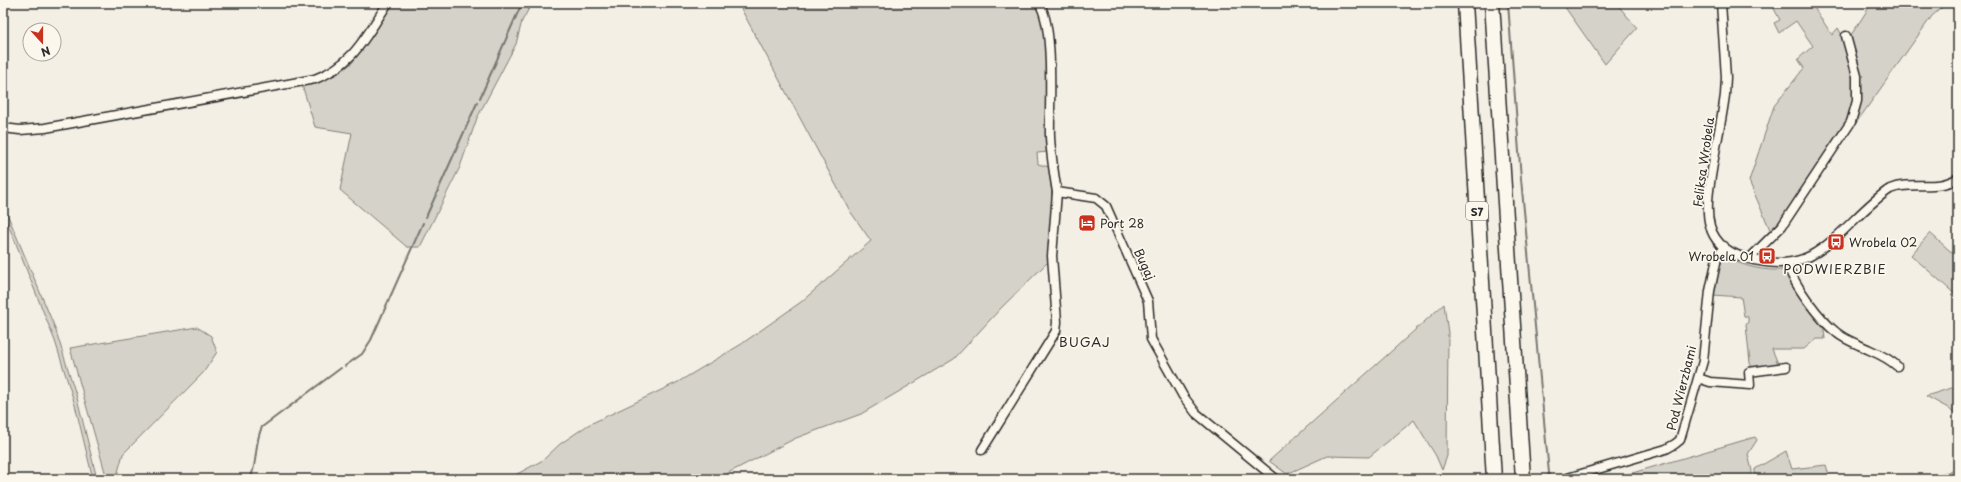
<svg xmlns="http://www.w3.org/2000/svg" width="1961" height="482" font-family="'Playpen Sans',sans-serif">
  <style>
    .green { fill: #d5d2c9; stroke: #807e7a }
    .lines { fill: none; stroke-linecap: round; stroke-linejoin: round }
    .stream { stroke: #787772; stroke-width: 2 }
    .minor-casing { stroke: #2b2b2b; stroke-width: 11 }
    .motorway-casing { stroke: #2b2b2b; stroke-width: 17 }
    .minor { stroke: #fbf7ec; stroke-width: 8 }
    .motorway { stroke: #fbf7ec; stroke-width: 14 }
    .labels { text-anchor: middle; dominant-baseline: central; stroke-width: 3.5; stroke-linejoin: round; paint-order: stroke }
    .shield { fill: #fbf7ec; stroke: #696865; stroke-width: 1 }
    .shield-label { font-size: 11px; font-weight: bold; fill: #2b2b2b }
    .street-label { font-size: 12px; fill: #2b2b2b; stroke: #fbf7ec }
    .poi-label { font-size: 12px; fill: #2b2b2b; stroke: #fbf7ec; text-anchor: start }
    .neighbourhood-label { font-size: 13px; letter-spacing: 1px; fill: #2b2b2b; stroke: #fbf7ec }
  </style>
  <rect width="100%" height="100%" fill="#f3efe4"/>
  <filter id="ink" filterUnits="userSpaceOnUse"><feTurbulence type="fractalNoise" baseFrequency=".025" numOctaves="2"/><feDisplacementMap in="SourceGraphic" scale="8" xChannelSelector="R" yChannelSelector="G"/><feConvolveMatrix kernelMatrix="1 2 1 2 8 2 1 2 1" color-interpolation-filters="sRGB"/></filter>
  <g filter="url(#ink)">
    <path class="green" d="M392,3H532L522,21L516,44L477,118L460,167L420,247H407L340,190L352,133L315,127L302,85L336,75L352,63Z
      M738,3H1035L1045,24L1048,152L1037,153L1038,164L1049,167C1054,199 1052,228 1050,260L1001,308L954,359L861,414L796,438L728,473L721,479H508L543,460L560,444L588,425L678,382L740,345L801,302L871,241L850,211Z
      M1562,3H1616L1637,28L1605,64Z
      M1771,3H1811L1832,35L1838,28L1846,42L1852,61L1855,100L1847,124L1775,230L1771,232L1749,181L1774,106L1804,68L1798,59L1813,46L1796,21L1779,33L1774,23L1780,20Z
      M1872,3H1947L1932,16L1854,126L1861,81L1857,60L1851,43V35Z
      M3,204L55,328L77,398L97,479H93L75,405L55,341L13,236L3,214Z
      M1930,233L1958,258V297L1911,255Z
      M1725,256C1743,267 1764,271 1786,270L1824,329L1825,339H1816L1804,349H1772L1779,366L1753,369L1750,363L1746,325L1748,322V317L1744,316L1741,297L1713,295L1714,285L1723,257Z
      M1444,304L1448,333L1447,456L1442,470L1436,456L1414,420L1369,457L1327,456L1287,474L1269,461Z
      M197,327L211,336L217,352L203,373L123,454L116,479H107L70,348Z
      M1958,386V417L1948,408L1926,396Z
      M1755,437L1757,440L1748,454L1752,471L1751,479H1612Z
      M1786,451L1792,469L1826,465L1830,479H1755V469Z
      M1958,470V479H1915Z"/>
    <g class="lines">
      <path class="stream" d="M1508,3L1521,179L1549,473L1547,479
        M480,98L522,3
        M426,217L477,103
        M345,366L362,354L371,340L423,223
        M250,479C258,463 254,443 262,427L341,368"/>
      <g class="minor-casing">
        <path id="minor" d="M1039,3C1055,27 1049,105 1050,137C1051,156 1054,174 1057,192L1096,198L1106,206L1148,301L1151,339L1183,396L1196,413L1276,479
          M1721,3L1726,77L1725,95C1722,118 1717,141 1713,164C1706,207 1697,249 1754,260C1774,264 1792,265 1810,256C1839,241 1862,207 1890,189C1912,180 1936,192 1958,178
          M3,128L20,130L45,128L315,79C354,64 366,36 388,3
          M1749,259L1782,226L1851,122L1857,101V76L1846,36
          M1787,263C1793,284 1820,320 1837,333C1843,338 1852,342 1859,345C1873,352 1885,355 1897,366
          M1698,378L1710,382L1750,385L1749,372L1786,367
          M982,450L1056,331L1057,322L1052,256L1057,192
          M1564,479L1666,449L1675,444L1680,440L1703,361L1710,291L1717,258L1724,246"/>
      </g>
      <g class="motorway-casing">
        <path id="motorway" d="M1465,3L1494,479
          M1492,3L1523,479"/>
      </g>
      <use href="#minor" class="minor"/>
      <use href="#motorway" class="motorway"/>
    </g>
  </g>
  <defs>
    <g id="hotel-square" transform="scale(0.9)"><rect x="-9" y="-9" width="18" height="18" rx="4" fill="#c8321e" stroke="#fbf7ec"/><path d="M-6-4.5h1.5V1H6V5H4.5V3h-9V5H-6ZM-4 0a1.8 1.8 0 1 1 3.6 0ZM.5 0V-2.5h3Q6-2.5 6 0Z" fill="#fff"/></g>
    <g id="bus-square" transform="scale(0.9)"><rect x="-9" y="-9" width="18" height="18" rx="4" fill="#c8321e" stroke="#fbf7ec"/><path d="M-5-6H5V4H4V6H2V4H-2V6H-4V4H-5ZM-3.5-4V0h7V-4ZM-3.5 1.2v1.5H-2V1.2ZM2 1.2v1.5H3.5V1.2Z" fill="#fff"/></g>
  </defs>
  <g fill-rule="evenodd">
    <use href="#hotel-square" x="1087" y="223"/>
    <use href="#bus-square" x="1836" y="242"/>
    <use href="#bus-square" x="1767" y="256"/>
  </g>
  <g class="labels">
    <rect class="shield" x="1466" y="202" width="22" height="18" rx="3"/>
    <g class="shield-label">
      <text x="1477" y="211">S7</text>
    </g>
    <g class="street-label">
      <text transform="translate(1703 162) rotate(-82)">Feliksa Wrobela</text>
      <text transform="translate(1145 264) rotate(66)">Bugaj</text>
      <text transform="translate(1681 388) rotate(-76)">Pod Wierzbami</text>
    </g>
    <g class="poi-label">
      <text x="1100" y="223">Port 28</text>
      <text x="1849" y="242">Wrobela 02</text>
      <text x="1754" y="256" text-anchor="end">Wrobela 01</text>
    </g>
    <g class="neighbourhood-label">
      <text x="1835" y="268">PODWIERZBIE</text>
      <text x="1085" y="341">BUGAJ</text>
    </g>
  </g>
  <rect width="1961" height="482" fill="none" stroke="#fbf7ec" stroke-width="16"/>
  <rect x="8" y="8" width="1945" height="466" fill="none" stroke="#2b2b2b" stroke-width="1.5" filter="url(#ink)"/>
  <g transform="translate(42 42) rotate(159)"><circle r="19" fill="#fbf7ec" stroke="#a8a59f"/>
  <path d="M0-3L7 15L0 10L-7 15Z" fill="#c8321e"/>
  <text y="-6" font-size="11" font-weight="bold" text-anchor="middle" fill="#2b2b2b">N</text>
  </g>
</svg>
